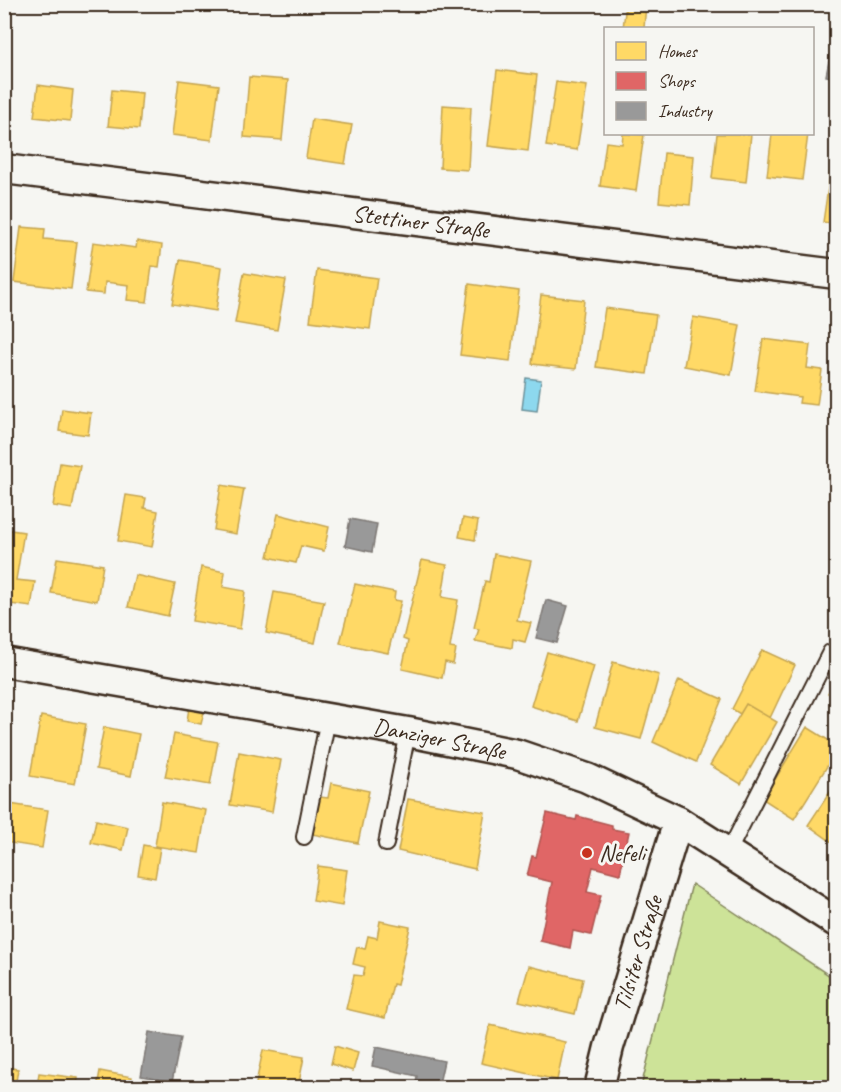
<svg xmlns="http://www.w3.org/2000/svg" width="841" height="1092" font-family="Caveat,sans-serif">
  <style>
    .green { fill: #cde398; stroke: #84865b; stroke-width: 1.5 }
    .water { fill: #8dd8ee; stroke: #6c929b; stroke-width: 1.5 }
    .homes { fill: #ffd966; stroke: #c4a450; stroke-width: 1.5 }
    .shops { fill: #e06666; stroke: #ae5450; stroke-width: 1.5 }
    .industry { fill: #999; stroke: #7d7874; stroke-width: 1.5 }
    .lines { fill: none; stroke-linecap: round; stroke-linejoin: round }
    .service-casing { stroke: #3b2a1e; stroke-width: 18 }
    .minor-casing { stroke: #3b2a1e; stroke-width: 33 }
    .service { stroke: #f6f6f2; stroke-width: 14 }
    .minor { stroke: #f6f6f2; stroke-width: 28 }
    .poi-dot { fill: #c8321e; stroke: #f6f6f2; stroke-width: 2 }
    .labels { text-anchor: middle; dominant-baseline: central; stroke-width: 6; stroke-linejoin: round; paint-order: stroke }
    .street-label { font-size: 24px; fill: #3b2a1e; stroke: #f6f6f2 }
    .poi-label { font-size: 24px; fill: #3b2a1e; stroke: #f6f6f2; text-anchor: start }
  </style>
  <rect width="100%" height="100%" fill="#f6f6f2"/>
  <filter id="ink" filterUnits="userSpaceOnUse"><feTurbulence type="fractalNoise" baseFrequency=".0167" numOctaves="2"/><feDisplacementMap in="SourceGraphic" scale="12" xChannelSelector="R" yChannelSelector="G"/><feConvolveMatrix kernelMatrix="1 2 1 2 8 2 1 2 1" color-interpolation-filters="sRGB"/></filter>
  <g filter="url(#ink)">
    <path class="green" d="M692,884L836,980V1087H641Z"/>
    <path class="water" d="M526,378L541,380L537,411L522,409Z"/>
    <path class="homes" d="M626,4H646L644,28H623Z
      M497,70L537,75L528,151L488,146Z
      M249,77L288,80L282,140L244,137Z
      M179,80L219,85L212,140L172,135Z
      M556,82L587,86L577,150L546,146Z
      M38,85L73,90L70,121L34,117Z
      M112,90L142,93L139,129L108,126Z
      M443,105L471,107L468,170L440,168Z
      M312,119L352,125L345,164L306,158Z
      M623,134L644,135L636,191L600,186L606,142L622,144Z
      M717,134H751L746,182L712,178Z
      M772,134H808L802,180L767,176Z
      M664,153L694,156L690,205L659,202Z
      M833,154H836V224L823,222Z
      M21,227L45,229L44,239L77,242L71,289L14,282Z
      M137,241L162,245L159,267L152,266L147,302L127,300L129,285L105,282L104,294L86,292L93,242L136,248Z
      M180,260L222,267L216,311L172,304Z
      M317,270L377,278L370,329L310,321Z
      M244,273L286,280L277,330L235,323Z
      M469,284L519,291L510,361L460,355Z
      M541,295L584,300L576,369L532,364Z
      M605,308L656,315L647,374L596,367Z
      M693,317L740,325L731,375L684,366Z
      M763,339L810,345L807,368L822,370L817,405L799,403L800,397L755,391Z
      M62,409L91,413L88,435L59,431Z
      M60,463L80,466L72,509L53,506Z
      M221,485L244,489L236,534L214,530Z
      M126,495L146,498L144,508L158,511L152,547L118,541Z
      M278,514L329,527L324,551L301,546L296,563L268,557Z
      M463,518L478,521L475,540L459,537Z
      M4,529L24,532L16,580L35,582L31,607L4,603Z
      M494,554L531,561L517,620L531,623L525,642L513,639L512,648L475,641L479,629L474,628L485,581L489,582Z
      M57,558L103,565L97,601L51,593Z
      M422,560L447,565L442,597L458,600L450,648L456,649L453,664L445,662L442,678L402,669L408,641L403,639Z
      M201,567L225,572L223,587L245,591L240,629L192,621Z
      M135,575L175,584L168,616L128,607Z
      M355,584L395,592L394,600L401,601L388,653L340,643Z
      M274,592L324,601L315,643L266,633Z
      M762,650L795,665L770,718L746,704L740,714L732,709Z
      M547,652L594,666L578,721L531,706Z
      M613,662L659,675L641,739L595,727Z
      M836,679V698L828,693Z
      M679,680L722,699L696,762L653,742Z
      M746,704L777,722L741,784L710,765Z
      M189,708L204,712L201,724L187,721Z
      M4,713L10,714L4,743Z
      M41,716L86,724L75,784L30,776Z
      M104,727L139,734L131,776L96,769Z
      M807,727L836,745V752L794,819L763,799Z
      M174,734L218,742L210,785L165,777Z
      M239,752L281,760L272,812L230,805Z
      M331,783L369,791L358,843L312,834L320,797L328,798Z
      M836,783V845L808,825Z
      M408,799L485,812L475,869L398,851Z
      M162,802L206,810L199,853L155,846Z
      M10,804L48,810L42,848L4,842Z
      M96,820L128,827L123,850L91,843Z
      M143,845L160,848L155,878L138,875Z
      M318,866L347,870L342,906L313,901Z
      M380,921L410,927L397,985L393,984L385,1018L346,1009L354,975L363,976L365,967L353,964L357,947L365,949L368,936L377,938Z
      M529,966L583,979L575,1014L519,1001Z
      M490,1025L565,1042L557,1080L481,1063Z
      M335,1046L358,1053L353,1071L331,1064Z
      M263,1050L304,1057L298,1088H255Z
      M4,1067L18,1069L15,1088H4Z
      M100,1071L132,1077L130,1088H97Z
      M39,1073L78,1078L77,1088H37Z
      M487,1081L513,1088H485Z"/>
    <path class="shops" d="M547,813L576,820L577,816L612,825V829L629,832L620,874L593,867L587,892L601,895L591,935L573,931L570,948L540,941L552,882L527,876L532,856L536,857Z"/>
    <path class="industry" d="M831,50L836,51V78L826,76Z
      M350,519L377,524L372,552L345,546Z
      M546,600L568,606L557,643L536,638Z
      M149,1032L181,1037L172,1082L141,1076Z
      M376,1047L444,1061L438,1088L416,1083L417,1076L372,1066Z"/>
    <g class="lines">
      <g class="service-casing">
        <path id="service" d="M304,837L328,719
          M386,844L408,732
          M728,853L830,652"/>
      </g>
      <g class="minor-casing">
        <g id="minor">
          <path id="s1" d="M4,169L836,274"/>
          <path id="s2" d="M4,662L408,732L517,754L587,778L678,821L836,922"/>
          <path id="s3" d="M599,1088L609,1047L678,821"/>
        </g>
      </g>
      <use href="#service" class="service"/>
      <use href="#minor" class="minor"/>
    </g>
  </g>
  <circle class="poi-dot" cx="587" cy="853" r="6"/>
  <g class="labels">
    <g class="street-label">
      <text stroke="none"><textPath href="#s1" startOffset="420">Stettiner Straße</textPath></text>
      <text stroke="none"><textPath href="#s2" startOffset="442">Danziger Straße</textPath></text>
      <text stroke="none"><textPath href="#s3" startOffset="140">Tilsiter Straße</textPath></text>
    </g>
    <g class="poi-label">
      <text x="599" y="853">Nefeli</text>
    </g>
  </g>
  <rect width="841" height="1092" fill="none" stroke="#f6f6f2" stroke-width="24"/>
  <rect x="12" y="12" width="817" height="1068" fill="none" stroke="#3b2a1e" stroke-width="2" filter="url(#ink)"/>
  <rect x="604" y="27" width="210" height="108" fill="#f6f6f2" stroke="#aba49d" stroke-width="1.5"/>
  <rect x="616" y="42" width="30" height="18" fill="#ffd966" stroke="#aba49d" stroke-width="1.5"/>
  <text x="658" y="57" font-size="18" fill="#3b2a1e">Homes</text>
  <rect x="616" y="72" width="30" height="18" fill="#e06666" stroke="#aba49d" stroke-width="1.5"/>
  <text x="658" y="87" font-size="18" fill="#3b2a1e">Shops</text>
  <rect x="616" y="102" width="30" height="18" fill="#999999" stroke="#aba49d" stroke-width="1.5"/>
  <text x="658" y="117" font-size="18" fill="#3b2a1e">Industry</text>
</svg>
